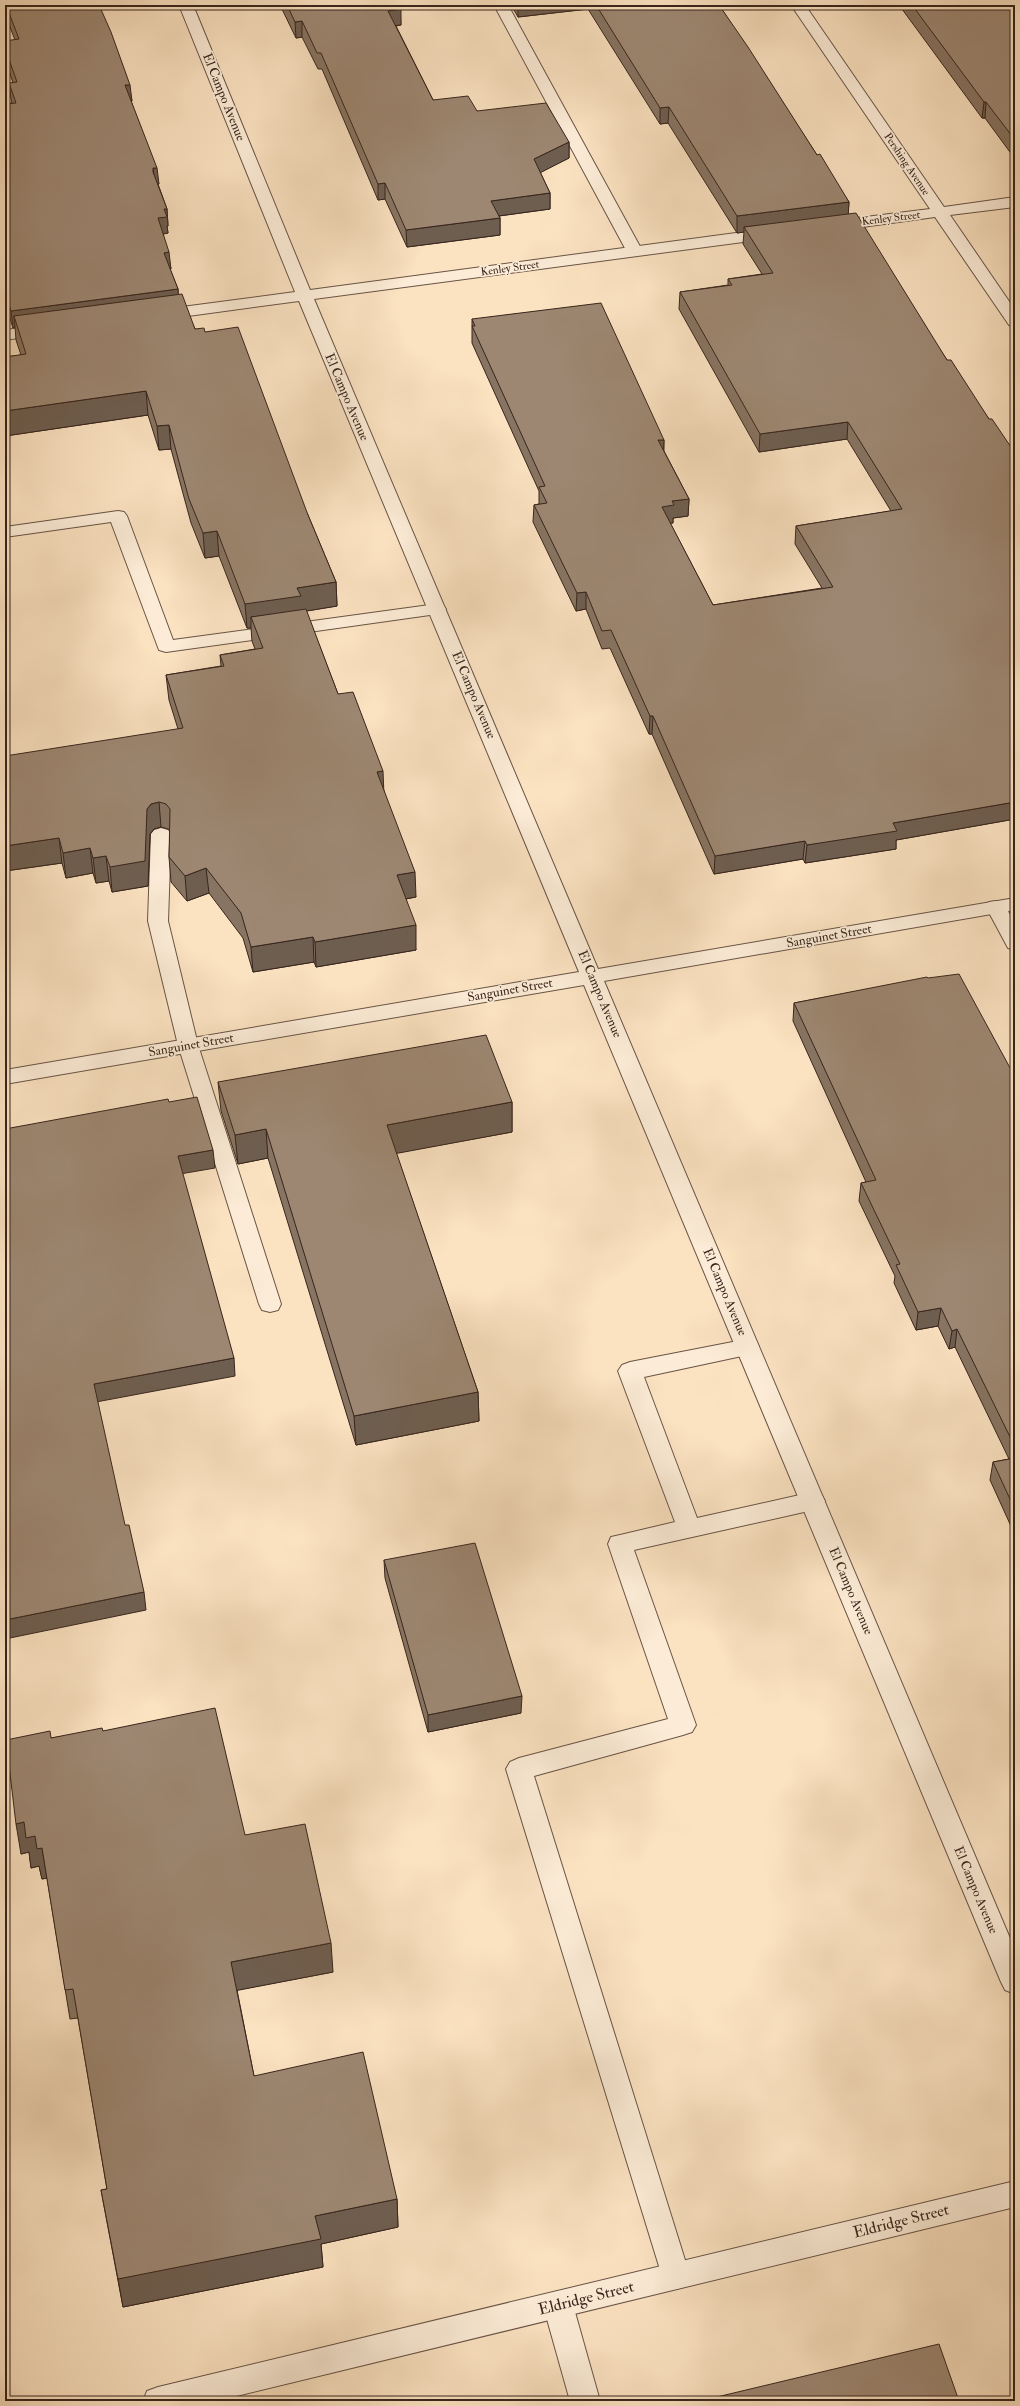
<svg xmlns="http://www.w3.org/2000/svg" width="1020" height="2406" font-family="'IM FELL Double Pica',serif">
  <style>
    .lines { fill: none; stroke-linecap: round; stroke-linejoin: round }
    .lane-casing { stroke: #695445; stroke-width: 2 }
    .street-casing { stroke: #695445; stroke-width: 2 }
    .lane { fill: #fcecd7; fill-rule: evenodd }
    .street { fill: #fcecd7; fill-rule: evenodd }
    .wall { fill: #877462; stroke: #38251c }
    .shaded-wall { fill: #6e5e50; stroke: #38251c }
    .building { fill: #9d8772; stroke: #38251c }
    .labels { text-anchor: middle; dominant-baseline: central; stroke-width: 3.5; stroke-linejoin: round; paint-order: stroke }
    .far-street-label { font-size: 11px; fill: #38251c; stroke: #fcecd7 }
    .street-label { font-size: 13px; fill: #38251c; stroke: #fcecd7 }
    .near-street-label { font-size: 16px; fill: #38251c; stroke: #fcecd7 }
  </style>
  <rect width="100%" height="100%" fill="#fbe2c1"/>
  <filter id="stains"><feTurbulence type="fractalNoise" baseFrequency=".005" numOctaves="4"/><feColorMatrix values="0 0 0 0 .2 0 0 0 0 .09 0 0 0 0 .02 0 0 0 .5 -.17"/></filter>
  <radialGradient id="worn" r=".72"><stop offset=".6" stop-color="#630" stop-opacity="0"/><stop offset="1" stop-color="#630" stop-opacity=".3"/></radialGradient>
  <g class="lines">
    <g class="lane-casing">
      <path id="lane" d="M494,5H508L643,252L641,255H629L627,252Z
        M118,511L124,512L127,516L173,640L437,604L443,605L446,609L443,613L437,614L166,652L159,650L111,522L5,537V527Z
        M161,828L168,830L171,834L168,921L198,1045L281,1304L278,1310L270,1312L262,1310L259,1304L178,1045L148,921L151,834L154,830Z
        M996,901L1003,902L1015,924V950L1008,948L986,907L989,902Z
        M748,1339L756,1341L759,1347L756,1353L644,1377L697,1518L813,1492L821,1494L825,1501L821,1508L813,1510L634,1550L696,1725L692,1732L683,1735L534,1776L690,2276L686,2286L676,2289L666,2286L662,2276L506,1769L510,1762L519,1758L668,1719L608,1544L611,1537L620,1535L675,1522L618,1371L622,1365L630,1362Z
        M558,2291L568,2295L573,2305L600,2401H570L543,2305L548,2295Z"/>
    </g>
    <g class="street-casing">
      <path id="street" d="M179,5H193L310,290L773,228L781,233L773,238L314,299L598,969L1015,898V910L604,981L1015,1950V1994L1005,1990L1001,1982L584,985L5,1084V1070L579,972L299,301L159,320L153,318L151,315L153,312L159,310L295,292Z
        M791,5H805L944,207L1015,197V207L950,215L1015,310V327L1009,325L935,217L833,231L827,229L825,226L833,221L930,209Z
        M45,325L51,327L53,330L51,333L5,340V330Z
        M1015,2181V2207L216,2401H143L147,2391L158,2387Z"/>
    </g>
    <use href="#lane" class="lane"/>
    <use href="#street" class="street"/>
  </g>
  <path class="wall" d="M5,5H99L132,101H131L159,184H158L167,209L168,226H167L168,233L163,234L171,269H170L178,289V295L195,329L205,332L308,515L336,582L337,606L306,611L338,694L383,788L416,897L406,899L416,950L316,967L314,962L253,972L243,938L209,893L187,901L171,882L169,857L170,830L168,829L161,827L154,829L150,834L148,886L112,892L109,881L96,883L93,873L66,878L62,863L5,871L178,729L169,700L166,675L221,666L220,655L255,649L252,641L251,628H247L219,556L205,558L191,523L171,449L159,450L148,415L5,436V357L21,355L16,340L15,327L13,328L5,303V104L12,103L11,99L9,83H13L5,59V41L15,40L5,14Z
    M280,5H430L400,8L401,25L396,26L433,100L477,111L569,142V158L540,172L550,193V209L499,216L500,218V235L407,247L385,199L378,200L322,69H318L302,37L296,38Z
    M511,5H719L817,155L849,202L848,214L947,360L989,419L1015,453V819L896,840V849L805,863L803,859L714,874L652,734H649L610,648L602,649L586,609L576,611L533,522L534,505L539,504V491L472,343V319L664,440V451L689,499L688,516L673,518V523H670L713,605L822,588L795,544L796,526L891,511L847,439L759,452L679,309L680,292L728,285V279L762,274L743,244L744,232L737,233L668,123L660,124L588,9L518,17Z
    M899,5H1015V159L985,118H982Z
    M928,978L1015,1077V1535L990,1480L993,1462L1009,1459L955,1347L949,1349L938,1326L916,1330L894,1283L895,1276L859,1201L861,1183L866,1182L793,1021L794,1003Z
    M218,1082L512,1102V1132L396,1153L478,1392L479,1421L356,1445L268,1158L238,1164L221,1111Z
    M384,1560L521,1713L428,1732L385,1578Z
    M103,1731L245,1835L333,1972L237,1990L254,2076L397,2199L398,2227L321,2244L323,2267L123,2307L101,2190L107,2189L78,2018L70,2019L47,1878L42,1879L39,1866L31,1868L29,1852L21,1854L51,1738Z"/>
  <path class="shaded-wall" d="M392,5H430L393,9Z
    M518,5H588V9L518,17Z
    M401,9V25L389,26L388,11Z
    M302,21V37L296,38L295,22Z
    M125,85H130L132,101L126,102Z
    M984,102H986L985,118H982Z
    M669,107L668,123L660,124V108Z
    M569,142V158L534,176V159Z
    M153,168H157L159,184L155,185Z
    M385,183V199L378,200V184Z
    M550,193V209L491,217V201Z
    M849,202L848,218L744,227V232L737,233V216Z
    M164,209H167L168,226H167L168,233L159,235L158,218Z
    M500,218V235L407,247L406,230Z
    M169,252L171,269L165,270L164,253Z
    M178,289L179,306L14,316L15,327L13,328L11,311Z
    M146,391L148,415L5,436V411Z
    M848,422L847,439L759,452L760,434Z
    M169,425L171,449L159,450L157,426Z
    M658,440H664L663,457Z
    M689,499L688,516L673,518V523L661,524L662,507L672,501Z
    M217,531L219,556L205,558L203,533Z
    M336,582L337,606L301,612L251,617V628H247L245,604L297,588Z
    M586,592V609L576,611L577,593Z
    M650,716H653L652,734H649Z
    M383,771L384,796L377,772Z
    M159,802L161,827L154,829L150,834L148,886L112,892L110,867L147,809L151,804Z
    M1015,802V819L896,840V849L805,863L807,845L893,823Z
    M59,838L62,863L5,871V846Z
    M805,841L803,859L714,874L715,856Z
    M90,848L93,873L66,878L63,853Z
    M106,856L109,881L96,883L93,858Z
    M206,868L209,893L187,901L185,876Z
    M415,872L416,897L398,900L397,875Z
    M416,925V950L316,967L315,942Z
    M313,937L314,962L253,972L251,947Z
    M512,1102V1132L388,1155L387,1125Z
    M266,1129L268,1158L238,1164L235,1135Z
    M213,1150L215,1168L180,1174L178,1156Z
    M941,1308L938,1326L916,1330L918,1312Z
    M957,1329L955,1347L949,1349L952,1331Z
    M234,1358L235,1376L96,1402L94,1384Z
    M478,1392L479,1421L356,1445L354,1416Z
    M144,1592L146,1610L5,1639V1620Z
    M522,1696L521,1713L428,1732V1715Z
    M24,1822L35,1836L42,1848L47,1878L42,1879L39,1866L31,1868L29,1852L21,1854L16,1824Z
    M331,1943L333,1972L234,1991L231,1962Z
    M397,2199L398,2227L321,2244L323,2267L123,2307L118,2279L315,2216Z"/>
  <path class="building" d="M6,5H99L111,32L130,85H125L157,168H153V172L167,209H164L167,217L158,218L169,252L164,253L178,289L11,311L5,293V104L16,103L9,83L17,82L5,48V41L19,39Z
    M287,5H398L401,9L388,11L433,100L468,96L477,111L546,103L569,142L534,159L550,193L491,201L500,218L406,230L385,183L378,184L321,53H317L302,21L295,22Z
    M596,5H719L748,47L817,155L820,154L849,202L737,216L669,107L660,108Z
    M912,5H1015V140L986,102H984Z
    M856,213L947,360H951L989,419H992L1015,453V802L893,823L897,831L807,845L805,841L715,856L653,716H650L611,630L602,631L586,592L577,593L534,505L547,503L539,487L545,486L472,326H475L472,319L601,303L664,440H658L689,499L672,501L674,505L662,507L713,605L833,587L796,526L902,509L848,422L760,434L680,292L732,285L728,279L773,273L744,227Z
    M182,294L195,329L204,328L205,332L238,327L308,515L336,582L297,588L301,596L245,604L217,531L203,533L189,499L169,425L157,426L146,391L5,411V357L26,354L14,316Z
    M306,609L338,694L353,692L383,771L377,772L415,872L397,875L416,925L315,942L313,937L251,947L241,913L206,868L185,876L169,857L170,809L166,804L159,802L151,804L147,809L145,861L110,867L106,856L93,858L90,848L63,853L59,838L5,846V756L183,728L166,675L224,666L220,655L263,648L251,617Z
    M959,974L1015,1077V1447L957,1329L952,1331L941,1308L918,1312L896,1265L900,1264L861,1183L876,1180L794,1003L927,977L928,978Z
    M486,1035L512,1102L387,1125L478,1392L354,1416L266,1129L235,1135L218,1082Z
    M197,1097L213,1150L178,1156L234,1358L94,1384L125,1525H129L144,1592L5,1620V1129L168,1099L169,1102Z
    M1015,1458V1510L993,1462Z
    M475,1543L522,1696L428,1715L384,1560Z
    M215,1708L245,1835L305,1824L331,1943L231,1962L254,2076L363,2052L397,2199L315,2216L321,2239L118,2279L101,2190L107,2189L73,1989L65,1990L42,1848L37,1849L35,1836L26,1838L24,1822L16,1824L6,1740L50,1731L51,1738L102,1728L103,1731Z
    M939,2344L959,2401H700Z"/>
  <g class="labels">
    <g class="far-street-label">
      <text transform="translate(907 164) rotate(56)">Pershing Avenue</text>
      <text transform="translate(891 218) rotate(-7)">Kenley Street</text>
      <text transform="translate(510 268) rotate(-8)">Kenley Street</text>
    </g>
    <g class="street-label">
      <text transform="translate(224 97) rotate(68)">El Campo Avenue</text>
      <text transform="translate(347 397) rotate(67)">El Campo Avenue</text>
      <text transform="translate(474 695) rotate(67)">El Campo Avenue</text>
      <text transform="translate(829 936) rotate(-10)">Sanguinet Street</text>
      <text transform="translate(510 990) rotate(-10)">Sanguinet Street</text>
      <text transform="translate(600 994) rotate(67)">El Campo Avenue</text>
      <text transform="translate(191 1045) rotate(-10)">Sanguinet Street</text>
      <text transform="translate(725 1292) rotate(67)">El Campo Avenue</text>
      <text transform="translate(851 1591) rotate(67)">El Campo Avenue</text>
      <text transform="translate(976 1890) rotate(67)">El Campo Avenue</text>
    </g>
    <g class="near-street-label">
      <text transform="translate(901 2221) rotate(-14)">Eldridge Street</text>
      <text transform="translate(586 2298) rotate(-14)">Eldridge Street</text>
    </g>
  </g>
  <rect width="1020" height="2406" fill="none" stroke="#fbe2c1" stroke-width="20"/>
  <rect x="6" y="6" width="1008" height="2394" fill="none" stroke="#38251c" stroke-width="2"/>
  <rect x="10" y="10" width="1000" height="2386" fill="none" stroke="#38251c"/>
  <rect width="100%" height="100%" filter="url(#stains)"/>
  <rect width="100%" height="100%" fill="url(#worn)"/>
</svg>
